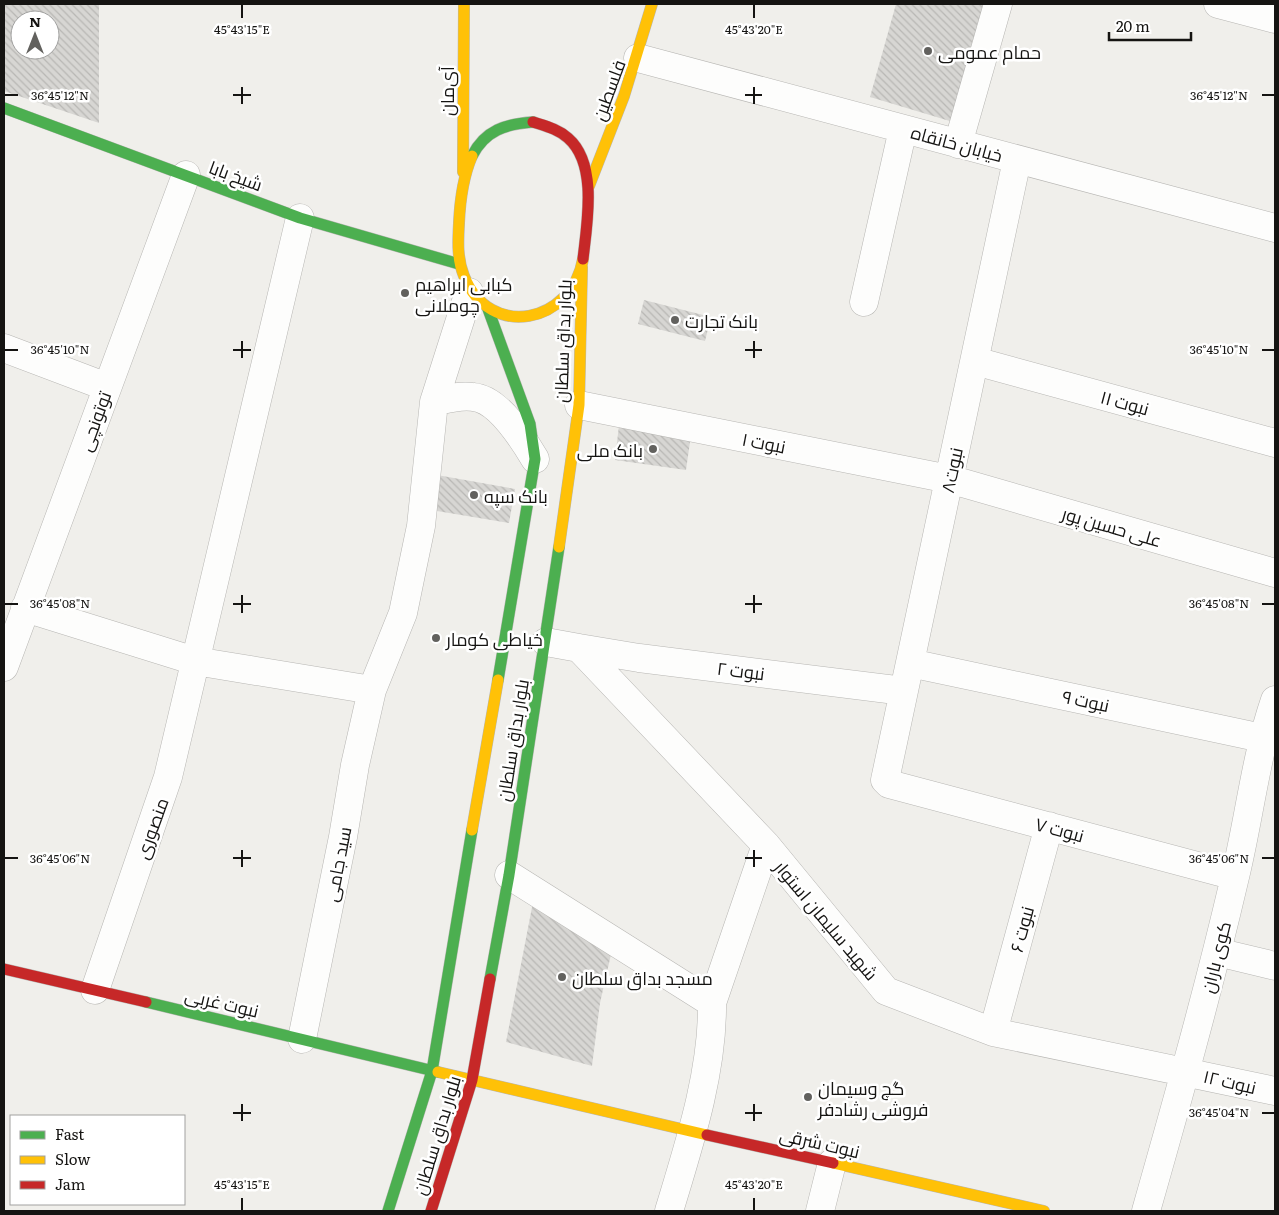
<svg xmlns="http://www.w3.org/2000/svg" width="1279" height="1215" font-family="Literata,Cairo,serif">
  <style>
    .building { fill: url(#building-back-hatch); fill-rule: evenodd }
    .lines { fill: none; stroke-linecap: round; stroke-linejoin: round }
    .street-casing { stroke: #b7b6b3; stroke-width: 29 }
    .fast-casing { stroke: #b7b6b3; stroke-width: 12 }
    .slow-casing { stroke: #b7b6b3; stroke-width: 12 }
    .jam-casing { stroke: #b7b6b3; stroke-width: 12 }
    .street { stroke: #fdfdfc; stroke-width: 28 }
    .fast { stroke: #4caf50; stroke-width: 11 }
    .slow { stroke: #ffc107; stroke-width: 11 }
    .jam { stroke: #c62828; stroke-width: 11 }
    .ticks { fill: none; stroke: #151412; stroke-width: 2 }
    .poi-dot { fill: #62615e; stroke: #fff; stroke-width: 2 }
    .labels { text-anchor: middle; dominant-baseline: central; stroke-width: 5; stroke-linejoin: round; paint-order: stroke }
    .poi-label { font-size: 18px; fill: #151412; stroke: #fff; text-anchor: start }
    .street-label { font-size: 18px; fill: #151412; stroke: #fff }
    .ticks-label { font-size: 12px; text-anchor: middle; fill: #151412; stroke: #fff; stroke-width: 5; stroke-linejoin: round; paint-order: stroke }
  </style>
  <defs>
    <pattern id="building-back-hatch" width="6" height="6" patternUnits="userSpaceOnUse" patternTransform="scale(1.25)"><rect width="6" height="6" fill="#d7d6d3"/><path d="M-1 5l2 2M0 0l6 6M5-1l2 2" fill="none" stroke="#b8b7b4"/></pattern>
  </defs>
  <rect width="100%" height="100%" fill="#f0efeb"/>
  <path class="building" d="M4,4H99V123L4,91ZM20,20H50V50H20Z
    M896,4H985L953,122L870,97Z
    M644,300L711,317L705,341L638,324Z
    M619,425L691,435L686,470L615,460Z
    M437,475L515,489L509,523L431,510Z
    M533,902L612,950L600,1003L592,1066L506,1042Z"/>
  <g class="lines">
    <g class="street-casing">
      <path id="street" d="M1218,4L1275,19
        M638,58L1275,228
        M958,144L998,4
        M1017,160L885,780L889,784L1235,876
        M864,302L903,129
        M4,348L107,387
        M975,361L1275,443
        M434,402C447,399 459,395 473,397C499,399 523,439 535,459
        M579,405L949,479L1275,573
        M25,608L195,661L372,690
        M546,642L579,648L766,845L886,991L993,1032L1275,1091
        M579,648L639,658L904,691
        M910,663L1262,738
        M4,667L186,175
        M509,875L712,1003
        M1217,952L1275,966
        M95,990L168,777L300,218
        M993,1032L1049,826
        M302,1039L343,837L355,765L372,690L403,613L411,574L421,526L434,402L469,292
        M669,1211C689,1145 713,1072 712,1003L766,845
        M820,1211L832,1163
        M1146,1211C1177,1102 1208,992 1234,881C1249,821 1255,758 1275,700"/>
    </g>
    <g class="fast-casing">
      <path id="fast" d="M4,108L300,218L459,264
        M472,156C485,130 506,124 533,122
        M488,309L530,424L535,459L498,680
        M490,979L509,875L559,547
        M146,1002L438,1072
        M388,1211L432,1071L472,830"/>
    </g>
    <g class="slow-casing">
      <path id="slow" d="M472,156C463,177 460,200 459,223C458,241 457,259 464,276C490,341 572,323 583,259
        M463,172L464,4
        M589,186L624,96L652,4
        M559,547L579,405L582,267
        M472,830L498,680
        M438,1072L707,1135
        M833,1163L1044,1211"/>
    </g>
    <g class="jam-casing">
      <path id="jam" d="M533,122C545,126 558,129 568,138C598,164 587,223 583,259
        M4,969L146,1002
        M707,1135L833,1163
        M431,1211L472,1080L490,979"/>
    </g>
    <use href="#street" class="street"/>
    <use href="#fast" class="fast"/>
    <use href="#slow" class="slow"/>
    <use href="#jam" class="jam"/>
  </g>
  <path class="ticks" d="M242,5V18M754,5V18M242,87V104M754,87V104M5,95H18M233,95H251M745,95H762M1262,95H1274M242,341V358M754,341V358M5,350H18M233,350H251M745,350H762M1262,350H1274M242,595V613M754,595V613M5,604H18M233,604H251M745,604H762M1262,604H1274M242,850V867M754,850V867M5,858H18M233,858H251M745,858H762M1262,858H1274M242,1104V1121M754,1104V1121M233,1113H251M745,1113H762M1262,1113H1274M242,1198V1210M754,1198V1210"/>
  <g class="poi-dot">
    <circle cx="928" cy="51" r="5"/>
    <circle cx="405" cy="293" r="5"/>
    <circle cx="675" cy="320" r="5"/>
    <circle cx="653" cy="449" r="5"/>
    <circle cx="474" cy="495" r="5"/>
    <circle cx="436" cy="638" r="5"/>
    <circle cx="562" cy="977" r="5"/>
    <circle cx="808" cy="1097" r="5"/>
  </g>
  <g class="labels">
    <g class="poi-label">
      <text x="938" y="51">حمام عمومی</text>
      <text x="415" y="283">کبابی ابراهیم<tspan x="415" dy="21">چوملانی</tspan></text>
      <text x="685" y="320">بانک تجارت</text>
      <text x="643" y="449" text-anchor="end">بانک ملی</text>
      <text x="484" y="495">بانک سپه</text>
      <text x="446" y="638">خیاطی کومار</text>
      <text x="572" y="977">مسجد بداق سلطان</text>
      <text x="818" y="1087">گچ وسیمان<tspan x="818" dy="21">فروشی رشادفر</tspan></text>
    </g>
    <g class="street-label">
      <text transform="translate(608 90) rotate(-70)">فلسطین</text>
      <text transform="translate(446 91) rotate(-90)">آی‌مان</text>
      <text transform="translate(957 143) rotate(15)">خیابان خانقاه</text>
      <text transform="translate(236 175) rotate(20)">شیخ بابا</text>
      <text transform="translate(562 341) rotate(-88)">بلوار بداق سلطان</text>
      <text transform="translate(1125 402) rotate(15)">نبوت ۱۱</text>
      <text transform="translate(94 421) rotate(-70)">توتونچی</text>
      <text transform="translate(764 442) rotate(11)">نبوت ۱</text>
      <text transform="translate(951 470) rotate(-78)">نبوت۸</text>
      <text transform="translate(1112 526) rotate(16)">علی حسین پور</text>
      <text transform="translate(741 670) rotate(7)">نبوت ۲</text>
      <text transform="translate(1086 700) rotate(12)">نبوت ۹</text>
      <text transform="translate(512 740) rotate(-81)">بلوار بداق سلطان</text>
      <text transform="translate(151 828) rotate(-70)">منصوری</text>
      <text transform="translate(1060 829) rotate(15)">نبوت ۷</text>
      <text transform="translate(337 864) rotate(-79)">سید جامی</text>
      <text transform="translate(827 920) rotate(50)">شهید سلیمان استوار</text>
      <text transform="translate(1021 929) rotate(-75)">نبوت ۶</text>
      <text transform="translate(1215 957) rotate(-76)">کوی باران</text>
      <text transform="translate(222 1002) rotate(13)">نبوت غربی</text>
      <text transform="translate(1230 1081) rotate(13)">نبوت ۱۲</text>
      <text transform="translate(436 1135) rotate(-73)">بلوار بداق سلطان</text>
      <text transform="translate(820 1142) rotate(13)">نبوت شرقی</text>
    </g>
  </g>
  <g class="ticks-label">
    <text x="242" y="34">45°43'15"E</text>
    <text x="754" y="34">45°43'20"E</text>
    <text x="60" y="100">36°45'12"N</text>
    <text x="1219" y="100">36°45'12"N</text>
    <text x="60" y="354">36°45'10"N</text>
    <text x="1219" y="354">36°45'10"N</text>
    <text x="60" y="608">36°45'08"N</text>
    <text x="1219" y="608">36°45'08"N</text>
    <text x="60" y="863">36°45'06"N</text>
    <text x="1219" y="863">36°45'06"N</text>
    <text x="1219" y="1117">36°45'04"N</text>
    <text x="242" y="1189">45°43'15"E</text>
    <text x="754" y="1189">45°43'20"E</text>
  </g>
  <rect width="1279" height="1215" fill="none" stroke="#151412" stroke-width="10"/>
  <rect x="10" y="1115" width="175" height="90" fill="#ffffff" stroke="#a1a1a0"/>
  <rect x="20" y="1131" width="25" height="8" fill="#4caf50" stroke="#a1a1a0"/>
  <text x="55" y="1140" font-size="15" fill="#151412">Fast</text>
  <rect x="20" y="1156" width="25" height="8" fill="#ffc107" stroke="#a1a1a0"/>
  <text x="55" y="1165" font-size="15" fill="#151412">Slow</text>
  <rect x="20" y="1181" width="25" height="8" fill="#c62828" stroke="#a1a1a0"/>
  <text x="55" y="1190" font-size="15" fill="#151412">Jam</text>
  <g transform="translate(35 35)"><circle r="24" fill="#ffffff" stroke="#a1a1a0"/>
  <path d="M0-4L9 19L0 12L-9 19Z" fill="#62615e"/>
  <text y="-8" font-size="14" font-weight="bold" text-anchor="middle" fill="#151412">N</text>
  </g>
  <path d="M1109 32v8h82v-8" fill="none" stroke="#151412" stroke-width="2.5"/>
  <text x="1116" y="32" font-size="15" fill="#151412" stroke="#ffffff" stroke-width="4" paint-order="stroke">20 m</text>
</svg>
